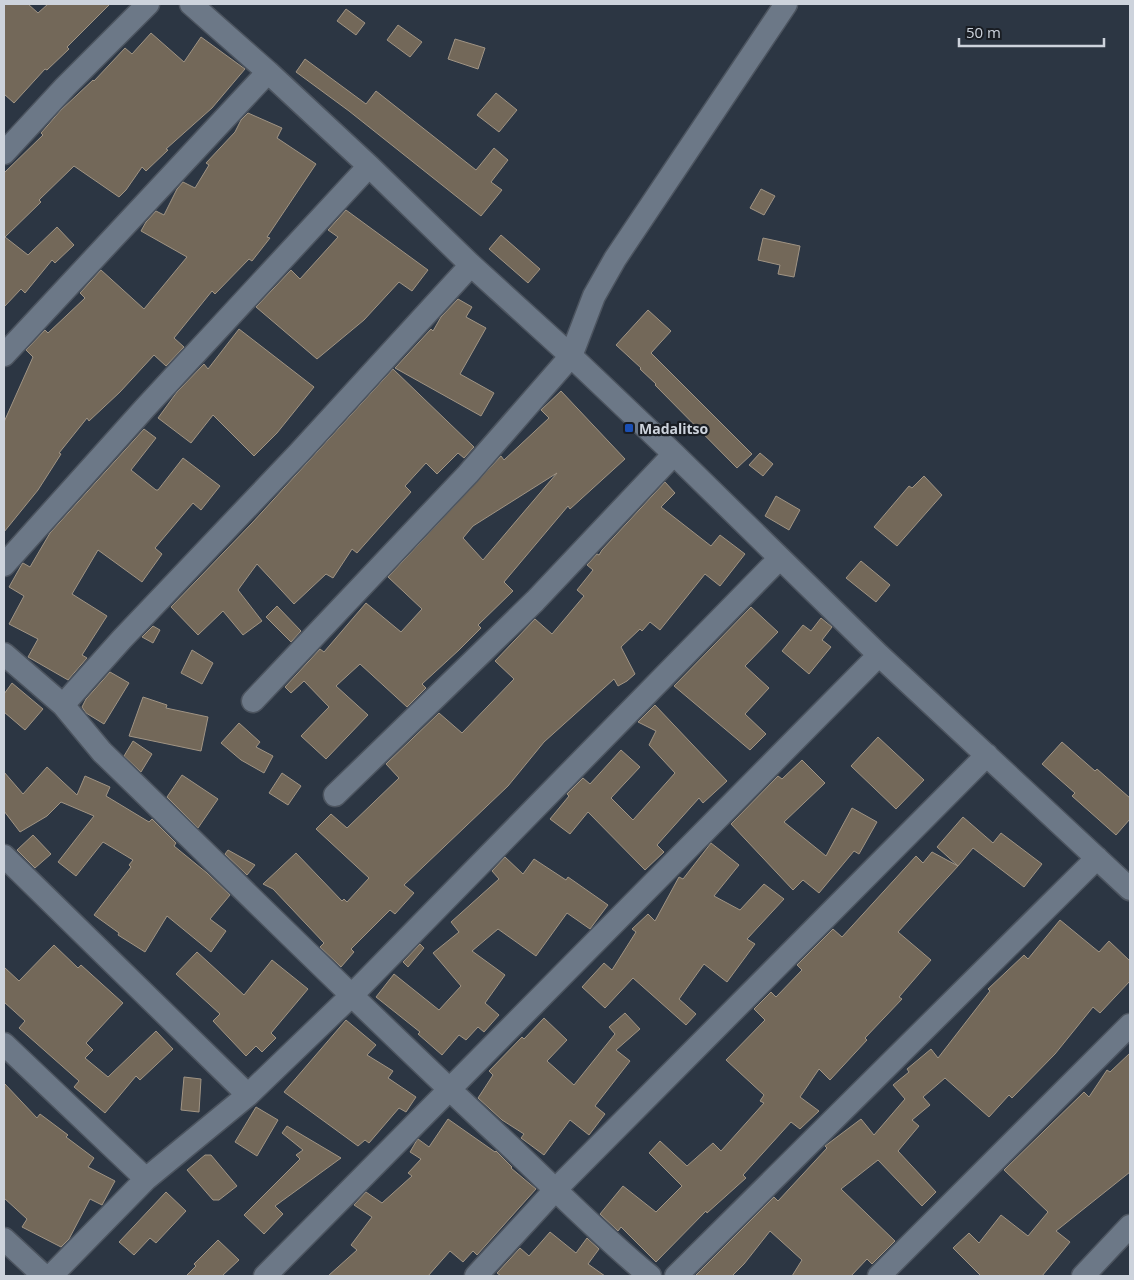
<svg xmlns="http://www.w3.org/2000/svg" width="1134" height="1280" font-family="'Open Sans',sans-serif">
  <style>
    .building { fill: #736859; stroke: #a09484; fill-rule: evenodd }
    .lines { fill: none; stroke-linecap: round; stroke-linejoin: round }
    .street-casing { stroke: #4c545f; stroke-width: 25 }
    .street { stroke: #6c7887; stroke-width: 22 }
    .transit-dot { fill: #1a4fb4; stroke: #191d23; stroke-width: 2 }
    .labels { text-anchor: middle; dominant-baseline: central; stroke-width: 4.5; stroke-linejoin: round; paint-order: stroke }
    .poi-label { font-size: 14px; font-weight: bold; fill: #cdd3dc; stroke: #191d23; text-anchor: start }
  </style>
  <rect width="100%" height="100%" fill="#2c3643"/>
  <path class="building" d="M4,4H28L38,13L48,4H110L67,47L69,49L47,70L45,69L14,103L4,94Z
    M346,9L365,23L356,35L337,21Z
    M398,25L422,42L410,57L387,40Z
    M151,33L184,62L201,37L245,69L212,108L166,149L168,150L146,171L142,167L126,190L119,197L74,166L39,200L41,202L5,237L28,255L57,227L74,245L55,263L52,260L25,293L21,289L4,307V173L43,135L41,133L61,110L93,80L94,81L125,48L132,54Z
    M455,39L485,48L478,69L448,59Z
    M305,59L366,104L376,91L476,170L494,148L508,160L491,182L502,190L481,216L349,111L296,72Z
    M496,93L517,110L499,132L477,115Z
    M248,113L282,128L277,138L316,164L267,237L270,238L252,261L249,259L215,294L212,291L174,338L184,347L166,366L154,355L120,392L89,421L87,418L59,453L61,454L38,490L4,532V422L33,357L26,350L45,330L48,333L85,298L80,293L101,270L144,309L187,257L141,231L146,222L156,211L164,215L177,189L183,182L195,188L209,165L206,163L235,132L241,120Z
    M761,189L775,196L764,215L750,208Z
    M346,210L428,270L412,291L399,282L364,320L317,359L256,307L291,270L300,279L338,237L328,230Z
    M501,235L540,269L528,283L489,249Z
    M763,238L800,246L794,277L778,274L780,265L758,260Z
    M458,299L472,307L466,317L486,328L460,374L494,393L481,416L395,368L431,329L433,331L441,317Z
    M648,310L671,331L651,353L752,454L737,468L655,385L656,384L640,369L641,368L616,345Z
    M239,329L314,387L277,433L254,456L213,415L191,443L158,418L177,392L204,364L208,369Z
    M393,369L474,447L464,458L458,453L437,474L426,463L405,486L411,492L357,553L352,549L333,578L326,574L294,604L257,564L238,590L262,621L243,635L223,611L198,635L171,607L252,523Z
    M561,391L625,459L570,509L568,506L504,582L513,591L478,625L481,628L459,650L422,684L426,688L407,707L360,664L336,686L368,715L326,759L301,736L329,707L304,681L291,693L285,687L320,649L324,652L366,603L401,632L422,609L388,577L501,456L504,460L549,418L541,410ZM557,473L483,560L463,538L473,526Z
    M144,429L156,438L131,470L156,490H158L183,458L220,486L201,510L193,503L155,548L162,554L142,582L98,550L72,594L107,616L82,655L87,658L68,680L28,657L38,639L9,624L24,596L9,587L22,564L23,563L30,567L50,533Z
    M760,453L773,464L763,476L749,465Z
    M924,476L942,495L897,546L874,527L909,486L912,488Z
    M665,482L675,493L661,507L711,546L720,535L745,554L720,586L705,574L660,630L650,622L642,631L640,629L621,647L635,674L627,681L618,686L614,679L544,742L508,786L404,885L414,893L395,914L390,910L351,949L354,952L341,967L320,947L324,943L273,889L263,884L296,853L342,901L344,899L347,902L369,878L316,829L331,814L347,828L399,778L386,764L439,713L462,733L514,679L495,661L535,619L552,634L584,596L577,590L593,570L587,565L597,554L599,555L602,550Z
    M776,496L800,510L789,530L765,516Z
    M861,561L890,585L876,602L846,578Z
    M277,606L301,631L291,642L266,617Z
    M751,607L778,632L745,666L769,688L745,714L766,734L750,750L674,686Z
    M821,618L832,627L822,640L831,647L809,674L782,651L803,625L811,631Z
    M153,626L160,630L153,643L142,637Z
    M192,650L213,663L202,684L181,673Z
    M110,672L129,683L104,724L86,713L82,707L86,699Z
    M12,683L43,709L25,730L4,712V694Z
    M143,697L167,705L166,708L208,717L201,751L129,736Z
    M655,705L727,781L703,803L699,798L657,845L664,852L645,870L588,812L570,834L550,819L569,796L567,794L583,778L590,784L621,750L640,767L611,798L633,820L675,773L649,745L656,731L638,722Z
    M239,723L260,742L256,747L273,756L264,773L241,760L221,743Z
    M878,737L924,780L896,809L851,766Z
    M133,741L152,754L141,772L124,756Z
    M1062,742L1095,771L1097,769L1130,798V819L1116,835L1072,796L1075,793L1042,764Z
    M802,760L825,783L784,822L826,856L852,808L877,822L859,854L854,851L819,893L803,880L793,890L731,824L778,776L782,779Z
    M47,767L77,795L85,776L110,787L106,796L149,822L152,819L176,843L174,846L207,873L230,895L210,919L226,931L211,952L167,916L145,952L118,935L119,933L94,915L131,867L129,865L133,860L103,842L76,876L58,862L94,816L61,802L47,816L20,832L4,811V772L23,794Z
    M282,773L301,786L288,805L269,793Z
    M182,775L218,799L198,828L167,797Z
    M963,817L993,843L1001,833L1042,864L1024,887L973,848L958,866L937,847Z
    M33,835L51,854L35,868L17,850Z
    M711,843L739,865L714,896L740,910L764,884L784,899L747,939L755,944L727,982L704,964L679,999L696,1014L686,1025L633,978L605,1008L582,987L604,963L612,970L636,932L632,929L648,914L655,921L679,877L683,879Z
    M228,850L255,865L247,875L225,854Z
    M932,852L958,866L898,932L931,960L899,997L902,999L865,1038L867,1040L830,1080L819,1069L800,1097L819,1111L800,1129L791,1122L743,1175L746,1178L707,1213L706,1211L656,1262L621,1227L618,1231L600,1214L623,1186L656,1212L682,1186L649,1153L660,1141L687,1166L713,1143L721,1151L764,1103L760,1101L764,1095L726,1060L765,1020L754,1009L771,992L776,997L802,970L797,965L833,929L842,937L916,856L923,863Z
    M505,857L523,874L534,859L566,880L568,877L608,905L590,929L567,913L536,956L498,929L472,951L505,975L485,1003L499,1015L484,1032L478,1027L466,1040L459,1035L442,1055L418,1034L420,1032L376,997L394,974L439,1010L461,986L433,953L459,932L451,922L499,879L492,871Z
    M1060,920L1099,952L1109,941L1130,961V981L1100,1013L1093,1007L1055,1054L1012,1098L1009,1095L989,1117L945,1078L923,1097L930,1105L912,1120L919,1126L898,1151L936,1192L922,1206L878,1160L841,1189L895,1241L872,1264L867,1259L851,1276H792L802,1260L770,1231L744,1264L732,1276H695L774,1197L778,1201L827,1148L825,1146L861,1119L874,1135L905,1099L893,1085L909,1072L907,1069L931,1049L938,1058L990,991L988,989L1024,955L1028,959Z
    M420,944L424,948L408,967L403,962Z
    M54,945L78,968L81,965L123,1003L86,1043L93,1050L85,1058L108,1077L156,1031L173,1049L140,1080L136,1076L105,1113L74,1087L79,1081L19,1028L25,1021L4,1002V967L19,981Z
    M197,952L244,995L272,960L308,989L271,1033L276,1038L262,1052L256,1046L246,1056L213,1021L220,1014L176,974Z
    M625,1013L640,1029L616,1050L630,1061L595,1106L605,1114L589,1135L570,1120L544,1155L521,1138L524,1134L502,1120L478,1098L493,1075L489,1071L522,1037L524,1039L544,1018L567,1040L547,1061L574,1085L615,1034L609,1027Z
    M346,1020L376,1045L367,1055L393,1071L388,1078L416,1097L406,1112L399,1108L369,1143L365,1140L358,1146L284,1092Z
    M1130,1053V1172L1056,1231L1070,1242L1042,1276H981L953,1248L969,1233L979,1243L1001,1215L1028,1236L1048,1212L1004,1170L1084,1092L1089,1097L1107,1070L1110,1072Z
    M184,1077L201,1079L199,1112L181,1110Z
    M4,1083L37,1118L40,1114L68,1135L66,1137L94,1158L88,1167L115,1181L102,1205L90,1199L69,1239L61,1247L22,1227L27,1219L4,1198Z
    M256,1107L278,1120L257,1156L235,1142Z
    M448,1119L495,1152L496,1151L512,1167L511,1168L536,1189L477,1255L473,1251L463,1262L450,1251L428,1276H328L357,1250L351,1245L372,1217L354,1205L366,1192L382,1203L412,1176L408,1173L421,1159L410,1152L417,1140L418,1139L429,1147Z
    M287,1126L341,1158L275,1206L283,1214L264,1234L244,1215L300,1159L296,1155L303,1150L282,1133Z
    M205,1155H211L237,1186L219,1200H213L187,1170Z
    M166,1192L186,1211L156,1243L150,1238L134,1255L119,1242Z
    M550,1232L576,1253L587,1238L599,1249L588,1264L605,1276H501L497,1273L520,1248L529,1256Z
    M218,1240L239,1260L222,1276H186L196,1266L194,1264Z"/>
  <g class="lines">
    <g class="street-casing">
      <path id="street" d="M191,4L268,72L369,166L471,265L571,356L674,454L879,655L1130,889
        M4,153L65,87L148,4
        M471,265L298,454L122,639L63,705L102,752C234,880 363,1009 497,1134C548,1181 596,1232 650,1276
        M4,355L268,72
        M4,565L144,409L369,166
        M4,654L63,705
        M253,701L468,474L571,356L594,296L615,259L786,4
        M335,795L535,601L674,454
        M4,856L248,1095
        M4,1044L146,1179
        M4,1239L44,1276
        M51,1276L146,1179L248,1095L352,995L780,558
        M265,1276L879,655
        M476,1276L556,1189L987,755
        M676,1276L1097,858
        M879,1276L1130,1025
        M1083,1276L1130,1226"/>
    </g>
    <use href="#street" class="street"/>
  </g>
  <rect class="transit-dot" x="624" y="423" width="10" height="10" rx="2.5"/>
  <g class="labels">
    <g class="poi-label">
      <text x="639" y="428">Madalitso</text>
    </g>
  </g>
  <rect width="1134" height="1280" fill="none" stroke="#cdd3dc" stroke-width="10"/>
  <path d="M959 38v8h145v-8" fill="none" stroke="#cdd3dc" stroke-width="2.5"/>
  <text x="966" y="38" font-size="15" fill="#cdd3dc" stroke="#191d23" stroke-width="4" paint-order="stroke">50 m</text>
</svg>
